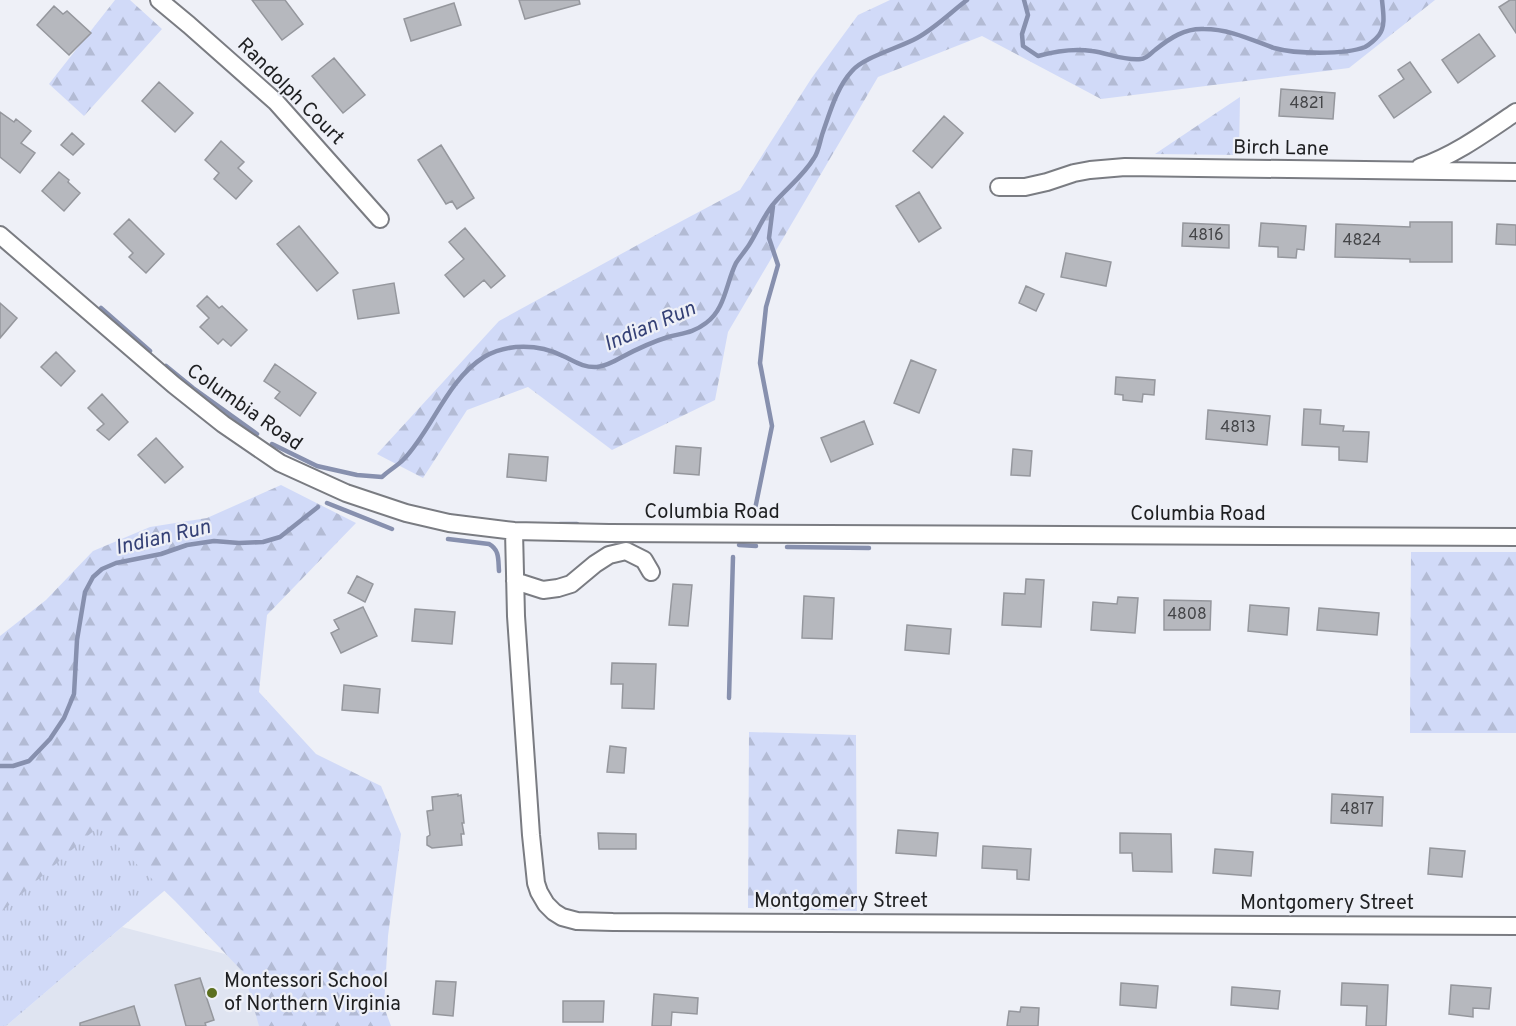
<svg xmlns="http://www.w3.org/2000/svg" width="1516" height="1026" font-family="Overpass,sans-serif">
  <style>
    .built { fill: #dfe4f1 }
    .grass { fill: url(#grass-tufts) }
    .forest { fill: url(#forest-firs) }
    .lines { fill: none; stroke-linecap: round; stroke-linejoin: round }
    .stream { stroke: #8790ae; stroke-width: 4.5 }
    .building { fill: #b6b8be; stroke: #95979d; stroke-width: 1.5 }
    .minor-casing { stroke: #7a7c82; stroke-width: 20 }
    .minor { stroke: #fff; stroke-width: 16 }
    .poi-dot { fill: #5c701f; stroke: #eef0f7; stroke-width: 2 }
    .labels { text-anchor: middle; dominant-baseline: central; stroke-width: 4.5; stroke-linejoin: round; paint-order: stroke }
    .number-label { font-size: 16px; fill: #444548 }
    .street-label { font-size: 20px; fill: #1e1f21; stroke: #eef0f7 }
    .poi-label { font-size: 20px; fill: #1e1f21; stroke: #eef0f7; text-anchor: start }
    .water-label { font-size: 21px; font-style: italic; fill: #354176; stroke: #eef0f7 }
  </style>
  <defs>
    <pattern id="grass-tufts" width="24" height="20" patternUnits="userSpaceOnUse" patternTransform="scale(1.5)"><rect width="24" height="20" fill="#d1daf8"/><path d="M3 7l-1-3M5 7V3M7 7l1-3M15 17l-1-3M17 17v-4M19 17l1-3" fill="none" stroke="#b3bbd4"/></pattern>
    <pattern id="forest-firs" width="22" height="20" patternUnits="userSpaceOnUse" patternTransform="scale(1.5)"><rect width="22" height="20" fill="#d1daf8"/><path d="M5 1l3.5 6h-7zM16 11l3.5 6h-7z" fill="#b3bbd4"/></pattern>
  </defs>
  <rect width="100%" height="100%" fill="#eef0f7"/>
  <path class="built" d="M122,927L248,960L377,1026H6Z"/>
  <path class="grass" d="M0,686L232,833L6,1026H0Z"/>
  <path class="forest" d="M115,0H130L162,29L84,116L49,84Z
    M890,0H1435L1349,68L1101,99L982,36L878,77L728,332L715,400L612,450L528,387L467,410L423,478L377,454L499,321L663,231L740,190L811,79L858,15Z
    M1240,97L1239,155L1155,154Z
    M281,485L356,523L267,615L259,692L316,754L381,786L401,834L388,936L384,1007L391,1026H259L244,973L175,901L98,827L0,913V636L46,600L93,551L150,527L207,518Z
    M1411,552H1516V733H1410Z
    M749,732L856,735L857,911L748,908Z"/>
  <g class="lines">
    <path class="stream" d="M1024,0L1028,15L1022,34L1023,46L1038,56C1056,51 1073,48 1092,51C1108,53 1124,61 1141,59C1147,59 1151,53 1155,50C1170,38 1185,28 1204,29C1229,29 1252,40 1274,48C1295,54 1345,55 1365,47C1369,45 1376,39 1379,35C1386,26 1383,11 1382,0
      M101,308L150,351
      M166,366L193,388L257,434
      M272,444L317,466L357,475L382,477C388,471 397,466 403,460C433,429 446,381 484,357C508,343 539,344 563,356C574,361 584,368 597,367C606,366 615,361 622,357C637,349 652,342 668,337C683,333 693,333 706,323C725,310 726,283 736,263C740,257 745,251 749,245C758,231 764,214 775,202C788,187 804,175 814,158C819,151 820,140 823,132C830,112 837,87 852,71C864,57 899,48 917,38C935,28 950,13 967,0
      M327,503L392,529
      M754,514L772,426L760,363L766,307L778,265L769,238L773,206
      M560,524H577
      M448,539L489,544C500,550 498,560 499,571
      M739,545L756,546
      M787,547L869,548
      M729,698L733,557
      M0,766H13L29,761L50,739L64,718L74,694L77,640L85,592L93,577L102,569L116,563L161,554L187,545L214,541L239,543L263,542L280,537L318,507"/>
  </g>
  <path class="building" d="M252,0H285L303,24L282,40Z
    M519,0H579L580,4L525,19Z
    M1510,0H1516V33L1499,7Z
    M454,3L461,25L411,41L404,19Z
    M54,6L63,14L67,11L91,33L69,55L37,25Z
    M1479,34L1495,56L1458,83L1442,60Z
    M334,58L365,95L343,113L312,76Z
    M1410,62L1431,92L1394,118L1379,96L1404,79L1398,70Z
    M159,82L193,113L175,132L142,101Z
    M1281,89L1335,93L1333,119L1279,116Z
    M0,112L14,122L16,119L31,131L21,143L35,153L20,173L0,157Z
    M944,116L963,133L932,168L913,151Z
    M72,133L84,144L73,155L61,145Z
    M221,141L244,162L238,168L252,181L236,199L214,179L219,173L205,160Z
    M441,145L474,198L457,209L452,201L446,204L418,160Z
    M59,172L69,180L68,182L80,193L64,211L42,191Z
    M919,192L941,228L919,242L896,206Z
    M129,219L164,254L146,273L129,257L133,253L114,234Z
    M1410,222H1452V262H1410V259L1335,257L1336,224L1410,227Z
    M1183,223L1229,225V248L1182,246Z
    M1261,223L1306,226L1304,250L1297,249L1296,258L1278,257V247L1259,246Z
    M1497,224L1516,225V245L1496,244Z
    M299,226L338,273L317,291L277,244Z
    M465,228L505,276L491,288L484,280L464,297L445,275L464,259L449,242Z
    M1066,253L1111,262L1106,286L1061,277Z
    M394,283L399,313L358,319L353,290Z
    M1026,286L1044,294L1036,311L1019,303Z
    M207,296L219,308L222,306L247,330L231,346L223,339L218,344L200,327L209,318L197,306Z
    M0,303L17,318L0,338Z
    M56,352L75,371L61,386L41,367Z
    M911,360L936,370L919,413L894,403Z
    M275,364L316,393L300,416L275,398L280,392L264,381Z
    M1116,377L1155,380L1154,395L1143,394L1142,402L1123,400V395L1115,394Z
    M102,394L128,422L109,440L97,430L104,424L88,408Z
    M1304,409L1321,410L1320,424L1344,426L1343,431L1369,432L1367,462L1339,460V447L1302,445Z
    M1208,410L1270,416L1267,445L1206,439Z
    M864,421L873,444L831,462L821,438Z
    M156,438L183,467L165,483L138,455Z
    M676,446L701,448L699,475L674,473Z
    M1013,449L1032,451L1030,476L1011,475Z
    M509,454L548,457L546,481L507,477Z
    M357,576L373,584L365,602L348,593Z
    M1026,579L1044,580L1041,627L1002,625L1004,593L1025,594Z
    M673,584L692,585L688,626L669,625Z
    M804,596L834,598L832,639L802,638Z
    M1118,597L1138,598L1135,633L1091,630L1093,602L1117,604Z
    M1164,600L1211,601L1210,630H1164Z
    M1250,605L1289,608L1287,635L1248,631Z
    M363,607L377,636L341,653L331,633L339,629L334,620Z
    M1319,608L1379,613L1377,635L1317,630Z
    M415,609L455,612L452,644L412,641Z
    M907,625L951,629L949,654L905,650Z
    M612,663L656,664L654,709L622,708L623,684H611Z
    M344,685L380,689L378,713L342,710Z
    M610,746L626,748L624,773L607,772Z
    M458,794V796L461,795L464,823H462L464,834H461L462,845L432,848L427,845V837L430,835L427,811L433,810L432,797Z
    M1332,794L1383,797L1382,826L1331,823Z
    M898,830L938,833L936,856L896,853Z
    M598,833L636,834V849H599Z
    M1120,833L1171,834L1172,872L1133,871L1132,853H1120Z
    M983,846L1031,849L1029,880L1017,879V870L982,868Z
    M1430,848L1465,851L1462,877L1428,874Z
    M1215,849L1253,852L1251,876L1213,873Z
    M200,978L214,1020L205,1023L206,1026H186L175,985Z
    M436,981L456,982L453,1016L433,1014Z
    M1121,983L1158,986L1156,1008L1120,1005Z
    M1342,983L1388,985L1386,1026H1366L1367,1006L1341,1005Z
    M1451,985L1491,988L1489,1009L1473,1008V1017L1449,1014Z
    M1232,987L1280,991L1278,1009L1231,1005Z
    M654,994L698,998L697,1014L672,1012L671,1026H652Z
    M563,1001H604L603,1022H563Z
    M134,1006L140,1026H80V1023Z
    M1021,1007L1039,1008L1038,1026H1007L1009,1011L1020,1012Z"/>
  <g class="lines">
    <g class="minor-casing">
      <path id="minor" d="M159,0L189,25L276,102L380,219
        M1420,167C1455,155 1485,133 1516,112
        M999,187H1025L1047,182L1074,173L1090,170L1125,167L1516,172
        M0,235L174,385L223,424L280,463L346,493L406,513L449,523L514,531L609,533L1516,537
        M514,531L516,616L531,835L536,883L539,892L546,904L554,912L562,917L577,921L613,922L1516,926
        M515,581L543,590L558,588L571,584L595,564L609,555L626,551L644,560L651,572"/>
    </g>
    <use href="#minor" class="minor"/>
  </g>
  <circle class="poi-dot" cx="212" cy="993" r="6"/>
  <g class="labels">
    <g class="number-label">
      <text x="1307" y="104">4821</text>
      <text x="1206" y="236">4816</text>
      <text x="1362" y="241">4824</text>
      <text x="1238" y="428">4813</text>
      <text x="1187" y="615">4808</text>
      <text x="1357" y="810">4817</text>
    </g>
    <g class="street-label">
      <text transform="translate(290 92) rotate(45)">Randolph Court</text>
      <text transform="translate(1281 149) rotate(1)">Birch Lane</text>
      <text transform="translate(244 408) rotate(35)">Columbia Road</text>
      <text x="712" y="513">Columbia Road</text>
      <text x="1198" y="515">Columbia Road</text>
      <text x="841" y="902">Montgomery Street</text>
      <text x="1327" y="904">Montgomery Street</text>
    </g>
    <g class="poi-label">
      <text x="224" y="982">Montessori School<tspan x="224" dy="23">of Northern Virginia</tspan></text>
    </g>
    <g class="water-label">
      <text transform="translate(650 327) rotate(-23)">Indian Run</text>
      <text transform="translate(163 538) rotate(-13)">Indian Run</text>
    </g>
  </g>
</svg>
